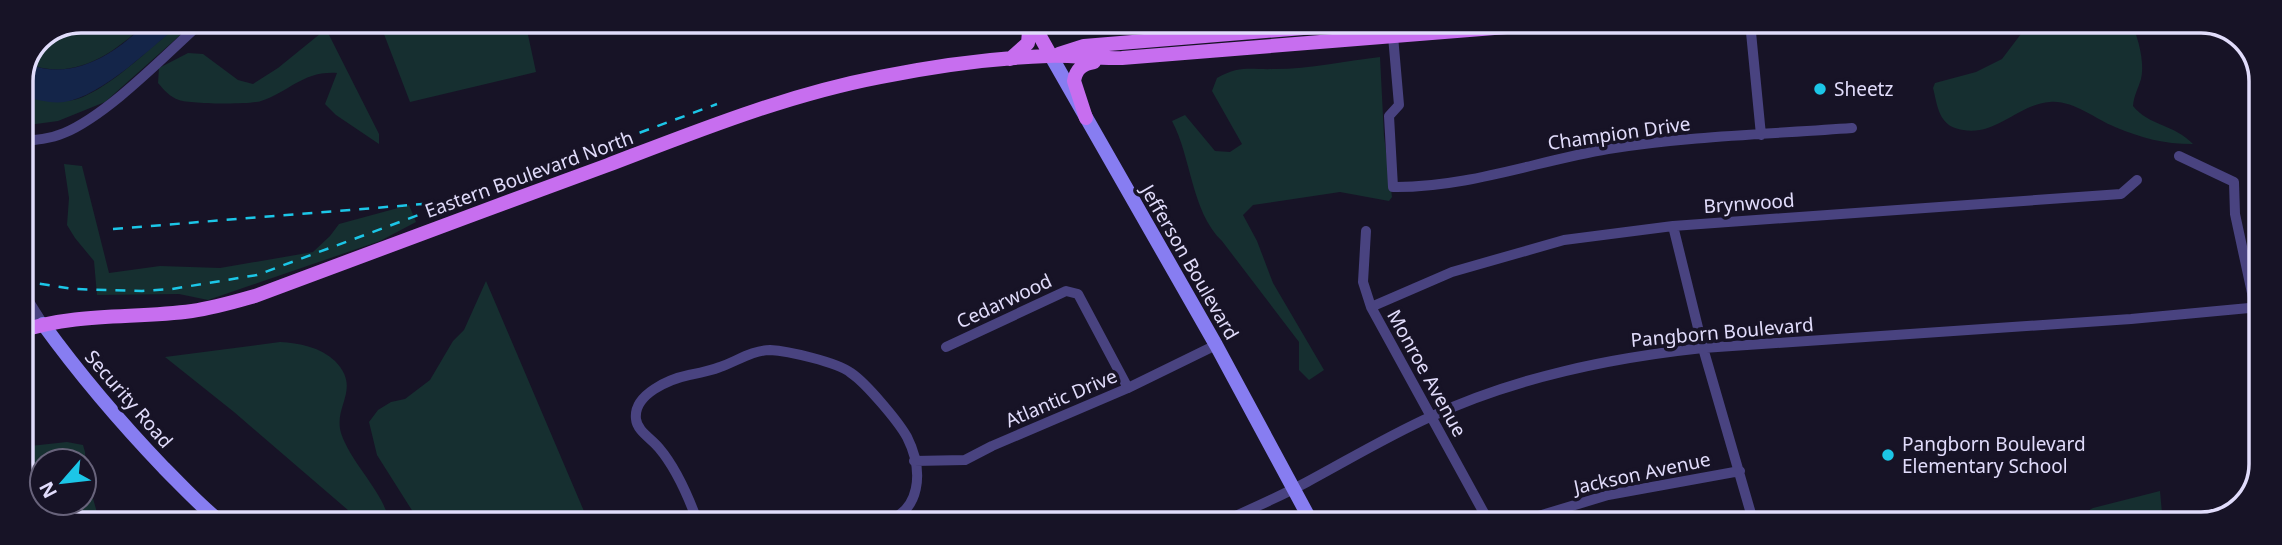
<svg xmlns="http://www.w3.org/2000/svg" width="2282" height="545" font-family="'Noto Sans',sans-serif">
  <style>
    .green { fill: #162f30; fill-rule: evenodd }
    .water { fill: #142549 }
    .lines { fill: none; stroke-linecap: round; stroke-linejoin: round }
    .street { stroke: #494380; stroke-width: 10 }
    .secondary { stroke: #877df1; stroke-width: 14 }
    .primary { stroke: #c76eef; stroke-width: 14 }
    .rail { stroke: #1cc6e7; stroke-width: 2.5; stroke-dasharray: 10 9; stroke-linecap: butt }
    .poi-dot { fill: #1cc6e7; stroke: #171326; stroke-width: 2.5 }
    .labels { text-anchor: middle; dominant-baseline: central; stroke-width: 7; stroke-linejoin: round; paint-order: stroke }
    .poi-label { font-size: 19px; fill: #e1dcfb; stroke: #171326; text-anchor: start }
    .street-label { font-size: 19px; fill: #e1dcfb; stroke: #171326 }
    .rim { fill: none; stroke: #e1dcfb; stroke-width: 3.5 }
  </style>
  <rect width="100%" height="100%" fill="#171326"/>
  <path class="green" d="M81,21H148C116,52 75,82 28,64L39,38Z
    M184,21H196L105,102L58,121L21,126V96C39,100 68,105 85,96C120,80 153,44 184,21Z
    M379,21H525L536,72L410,102Z
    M2030,22H2131C2138,37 2145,62 2141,79C2138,89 2134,95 2133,106C2149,126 2174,124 2193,144C2163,144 2142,138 2115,127C2095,119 2073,100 2050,102C2016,104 1993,141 1955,128C1938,122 1937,103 1933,88L1935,83L1976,72L2002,59Z
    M326,29L379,134V144L336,115L325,104L337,73C302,71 290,92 261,101C250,105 189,104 179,100C170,97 164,90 158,83L159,68L188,53L203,54L238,80L253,84L278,68Z
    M1380,57L1384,136L1392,197L1389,201L1340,192L1253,205L1243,215L1257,241L1273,283L1324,370L1309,380L1299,370V342L1222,241C1191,211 1192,159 1172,121L1185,115L1215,151L1230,152L1242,144L1212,91L1217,78C1240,65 1251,70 1275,69C1310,69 1345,61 1380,57Z
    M64,164L82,166L109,273L160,266L220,268L313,252L330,236L339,224L409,205L416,222L380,241L208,300L179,294L97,295L94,261L75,238L67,225L69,198Z
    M486,281L589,523H420L377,455L369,422L378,410L391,402L405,399L430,380L453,341L464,330Z
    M280,342C299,343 320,347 335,361C362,389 333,405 341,433C351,464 386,494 389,523H363L234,412L165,357Z
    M67,442L83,445L85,452L86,474L100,523H69L36,504L21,471V447ZM42,461H84V503H42Z
    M2160,491L2163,524H2065L2093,508Z"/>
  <path class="water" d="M148,21H184C153,45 102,97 64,102C50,104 35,99 21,96V81L28,64C74,82 117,53 148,21Z"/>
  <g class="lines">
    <path class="street" d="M1750,22L1761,135
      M1393,36L1399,105L1389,116L1393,187C1466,188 1537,161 1608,149C1688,136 1771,134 1852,128
      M21,141C35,140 50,139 64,133C109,114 165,55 203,21
      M2179,156L2234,182L2235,214L2260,330
      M1673,226L1703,348L1754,524
      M1366,231L1363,282L1371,307L1490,524
      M21,289L43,324
      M1371,307L1452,272L1564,240L1673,226L2121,194L2137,180
      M946,347L1066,291L1078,294L1128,388
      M914,461L965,460L992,446L1128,388L1216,345
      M698,523C689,498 676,468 659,448C652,439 637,431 636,419C633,394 670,379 689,375C699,373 710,371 720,367C735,362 753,350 770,350C788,351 837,362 851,373C866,383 898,421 907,437C924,471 922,513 881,523
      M1220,523C1249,510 1279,497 1307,482C1348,460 1388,436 1430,417C1516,377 1609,358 1703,348L2131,319L2260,307
      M1512,524L1608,495L1740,471"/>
    <path class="secondary" d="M1051,56L1216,345L1312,523
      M43,324C80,375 120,422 164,468C183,487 200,506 222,523"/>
    <path class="primary" d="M1032,22L1051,56
      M1059,54L1084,46L1377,22
      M1010,59L1028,43L1029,31L1025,22
      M1086,118L1074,81C1076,69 1082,64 1094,62
      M21,331C78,312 135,319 192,311C214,308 234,302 255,296C373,252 490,208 608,165C697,131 786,95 880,77C935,66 992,58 1048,56C1072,55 1098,59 1122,58L1569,22"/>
    <path class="rail" d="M113,229L436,203
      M21,281L74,289L142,291L172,289L257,275L717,104"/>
  </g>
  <g class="poi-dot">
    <circle cx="1820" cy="89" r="7"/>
    <circle cx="1888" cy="455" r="7"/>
  </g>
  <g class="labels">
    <g class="poi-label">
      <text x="1834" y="89">Sheetz</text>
      <text x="1902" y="444">Pangborn Boulevard<tspan x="1902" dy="22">Elementary School</tspan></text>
    </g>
    <g class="street-label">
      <text transform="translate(1619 133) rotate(-8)">Champion Drive</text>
      <text transform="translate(529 174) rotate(-20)">Eastern Boulevard North</text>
      <text transform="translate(1749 203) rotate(-4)">Brynwood</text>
      <text transform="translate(1190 262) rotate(60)">Jefferson Boulevard</text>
      <text transform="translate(1004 301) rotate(-25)">Cedarwood</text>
      <text transform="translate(1722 332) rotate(-5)">Pangborn Boulevard</text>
      <text transform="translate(1427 373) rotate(61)">Monroe Avenue</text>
      <text transform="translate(1061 398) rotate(-23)">Atlantic Drive</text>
      <text transform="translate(129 399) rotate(49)">Security Road</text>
      <text transform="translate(1642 473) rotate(-12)">Jackson Avenue</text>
    </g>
  </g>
  <path d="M0 0H2282V545H0ZM81 33H2201A48 48 0 0 1 2249 81V464A48 48 0 0 1 2201 512H81A48 48 0 0 1 33 464V81A48 48 0 0 1 81 33Z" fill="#171326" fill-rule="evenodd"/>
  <path class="rim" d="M81 33H2201A48 48 0 0 1 2249 81V464A48 48 0 0 1 2201 512H81A48 48 0 0 1 33 464V81A48 48 0 0 1 81 33Z"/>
  <g transform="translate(63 482) rotate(242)"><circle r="33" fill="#171326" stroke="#68637b" stroke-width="2"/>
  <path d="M0-5L12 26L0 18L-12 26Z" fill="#1cc6e7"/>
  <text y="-10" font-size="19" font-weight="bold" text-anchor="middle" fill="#e1dcfb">N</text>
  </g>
</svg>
